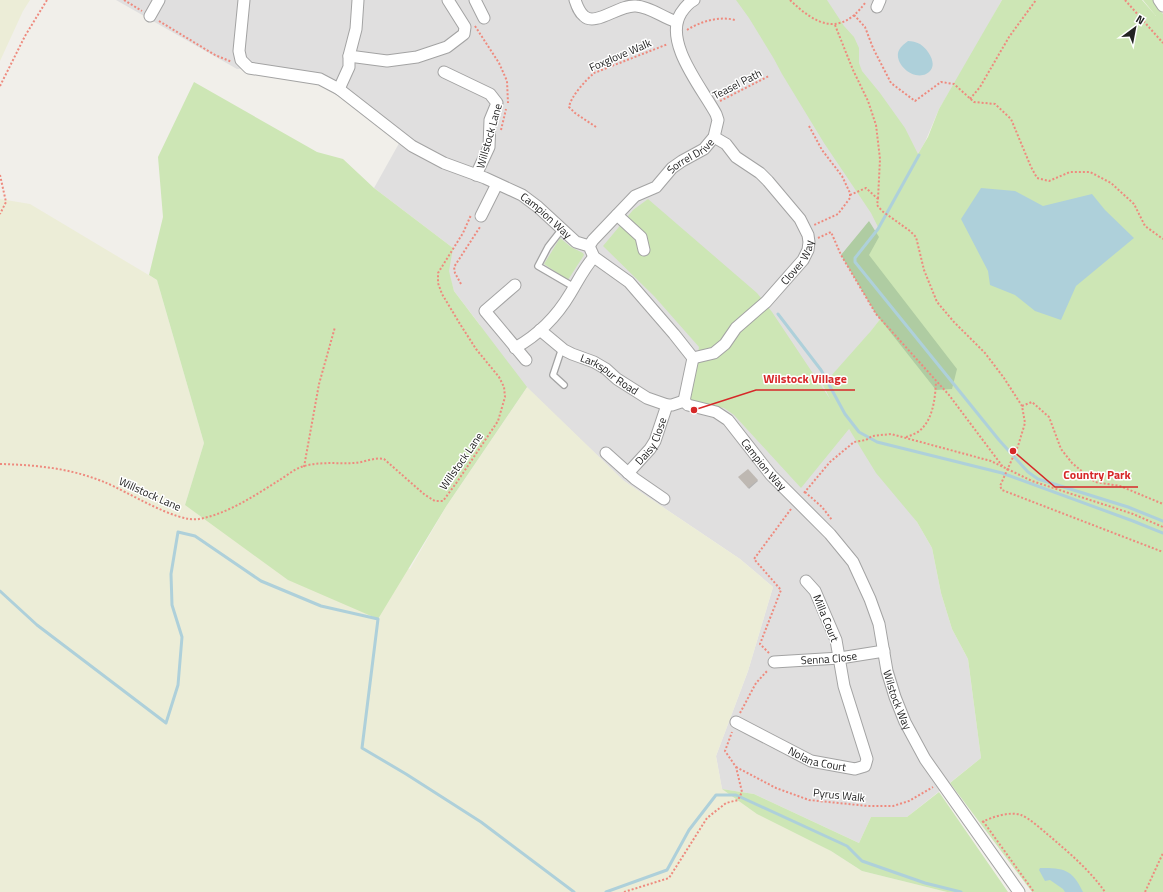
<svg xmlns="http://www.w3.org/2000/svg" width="1163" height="892" font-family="'Titillium Web',sans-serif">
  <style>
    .residential { fill: #e0dfdf }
    .farmland { fill: #ecedd7 }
    .grass { fill: #cde6b5 }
    .forest { fill: #afcca2 }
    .water { fill: #aed0da }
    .shadow { fill: #0003 }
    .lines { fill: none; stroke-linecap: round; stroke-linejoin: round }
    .stream { stroke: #aed0da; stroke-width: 3 }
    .building { fill: #beb8b2 }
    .service-casing { stroke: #a3a3a3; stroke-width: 8 }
    .minor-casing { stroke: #a3a3a3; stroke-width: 13 }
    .path { stroke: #ee8a7e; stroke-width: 2; stroke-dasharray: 2 2; stroke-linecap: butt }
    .service { stroke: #fff; stroke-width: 5.5 }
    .minor { stroke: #fff; stroke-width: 11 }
    .labels { text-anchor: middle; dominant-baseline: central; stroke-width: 3; stroke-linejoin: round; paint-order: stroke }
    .street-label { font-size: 11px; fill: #222; stroke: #fff }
    .leader { fill: none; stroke: #d62828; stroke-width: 1.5 }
    .callout-dot { fill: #d62828; stroke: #fff; stroke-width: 1.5 }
    .callout-label { font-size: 12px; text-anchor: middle; font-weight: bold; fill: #d62828; stroke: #fff; stroke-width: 3; stroke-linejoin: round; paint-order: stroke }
  </style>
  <rect width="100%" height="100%" fill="#f1efea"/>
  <path class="residential" d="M116,0H1002L972,54L939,109L925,142L895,194L878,227L851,260L889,308L825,390L849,429L917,522L932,548L941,593L952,629L968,659L981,758L907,817H871L859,843L754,794L722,789L716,756L748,671L773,587L740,559L624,481L527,388L447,505L480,325L454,291L447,266L453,248L374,188L402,138L339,89L249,68L237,69Z"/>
  <path class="farmland" d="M0,0H30L23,11L0,61Z
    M0,199L30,204L157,280L204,443L185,505L410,569L447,505L527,387L624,481L740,559L773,587L748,671L716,756L722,789L831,851L862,871L947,892H0Z"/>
  <path class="grass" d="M736,0H827L844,26L854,37L859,48V63L862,71L880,93L905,128L918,154L928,137L939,109L1002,0H1142L1156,16L1143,0H1153L1163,14V892H1032L950,783L981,758L968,659L952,629L941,593L932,548L917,522L876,473L849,429L801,488L734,415L724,408L690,400L699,347L654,296L603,246L633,210L648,199L757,293L772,312L830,399L823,385L870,332L889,308L851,260L878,227L871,213L824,143L782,74L774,59L749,18Z
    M194,82L317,152L343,159L374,188L453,248L449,271L454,291L527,387L447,505L378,619L288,580L185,505L204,443L157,280L149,275L163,217L158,157Z
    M560,238L571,247L583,253L584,255L568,280L544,264Z
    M722,789L754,794L859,843L871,817H907L939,792L1008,892H947L862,871L831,851L757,814Z"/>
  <path class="forest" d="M869,221L879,237L869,255L957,369L952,389L936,390L876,314L841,255Z"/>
  <path class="water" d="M908,41C912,41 916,42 920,44C929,50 940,67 926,74C914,80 896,66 898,53C899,48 904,44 908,41Z
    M981,188L1015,191L1043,206L1092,194L1105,210L1134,238L1076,286L1061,320L1035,311L1015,295L990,285L988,271L961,219Z
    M1040,868C1064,868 1072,869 1083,892H1065L1063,889L1050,880L1045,881L1039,870Z"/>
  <path class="shadow" d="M740,477L757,480L758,481L749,489Z"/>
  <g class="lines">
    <path class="stream" d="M919,155L878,229L855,258V262L999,440L1028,472L1038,479L1128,507L1163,521
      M778,314L821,370L845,414L859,432L877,442L1002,473L1133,521L1163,533
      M0,591L37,625L166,723L178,685L182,637L172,605L171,574L178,532L195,536L261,581L321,606L378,619L362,748L406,774L481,822L574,892
      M606,892L667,870L689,830L716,795H736L847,846L862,861L925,883L961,892"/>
  </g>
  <path class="building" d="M748,469L758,480L748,488L738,477Z"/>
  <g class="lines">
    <g class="service-casing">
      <path id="service" d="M562,229L548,247L538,266L574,287
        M562,348L553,375L564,385"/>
    </g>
    <g class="minor-casing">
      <g id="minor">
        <path id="s1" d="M244,0L239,51L241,60L249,68L320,79L339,89L412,146L444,163L485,178L522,195L538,207L576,242L589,246L594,257L629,282L674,334L693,358L684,401L688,405L716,412L728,420L771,475L830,534L853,562L870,599L879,624L887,671L895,697L905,722L925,759L1019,892"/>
        <path d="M475,0L484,18"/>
        <path d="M575,0C577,6 579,12 584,16C595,27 620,4 636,6C651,7 663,18 677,22"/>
        <path d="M1159,0L1163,6"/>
        <path d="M877,7L880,0"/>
        <path d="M150,16L159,0"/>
        <path d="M349,56L387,61L417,57L447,47L464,34L465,27L448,0"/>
        <path d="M444,72L490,94L497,103L490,120L489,147L476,175"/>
        <path d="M339,89L349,67V56L356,29L358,0"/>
        <path d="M617,215L641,237L644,250"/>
        <path d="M481,216L497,184"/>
        <path id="s2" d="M589,246L593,240L635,196L656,187L672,168L682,161L704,149L714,137L718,120L716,114C702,88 663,42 681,13C685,7 688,3 694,0"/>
        <path d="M515,285L485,311L526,360"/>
        <path id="s3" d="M540,330L564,350L572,354L594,362L606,369L617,379L647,398L667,405H672L684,401"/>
        <path d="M515,348C538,335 557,316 570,294C578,281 584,268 594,257"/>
        <path id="s4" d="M693,358L714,353L725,344L736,328L766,302L803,260L808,250L809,242L808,235L800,219L768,181L760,173L736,157L726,144L714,137"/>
        <path d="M606,453L635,479L664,499"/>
        <path id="s5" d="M628,473L650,449L655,441L667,405"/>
        <path id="s6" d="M774,662L840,658L884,651"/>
        <path id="s7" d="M736,722L811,761L855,769L865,766L867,759L844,686L836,640L815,591L806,581"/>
      </g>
    </g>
    <path class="path" d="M124,0L142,11
      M790,0C816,25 840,37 865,3
      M1125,0L1163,43
      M854,15L865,27L873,48L891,83L915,101L941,82L954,84L974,102L995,104L1011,119L1031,167L1037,178L1049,181L1070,172H1090L1111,183L1134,204L1145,226L1163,239
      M159,21L215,55L232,62
      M835,25L853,70L868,101L876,125L880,159L878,199
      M475,26L499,63L507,81L508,103
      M687,30C701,21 720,16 735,20
      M0,86L25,36L47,0
      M970,99L980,87L1009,37L1036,0
      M720,101L769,76
      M809,126L822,150L842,176L850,193V198L838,214L814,225
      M596,127L575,113L569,107C571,96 586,80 594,73L668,44
      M501,130L506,109
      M0,175L6,202L0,214
      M850,195L866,188L878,199L877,205L882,211L910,231L916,237L924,270L937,302L954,322L985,353L1004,378L1022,406L1025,423L1018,446L1000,486L1002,490L1163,552
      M818,238L831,232L841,255L876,314L949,395L1003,467
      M461,284L455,273L454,267L480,227
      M1022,406L1032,402L1049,417L1061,449L1072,463L1095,482L1120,486L1163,504
      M906,437C910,436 914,434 918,432C933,421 935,399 936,382
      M0,464C36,465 70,468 104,482C127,491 176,523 199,519C227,514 254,496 278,481C285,477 293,470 301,467C318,461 337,464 355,463C365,462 375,457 384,459L425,495L435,501H443L457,482L498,421L505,397L504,387L499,377L476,349L460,324L442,294L438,283V273L463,233L471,215
      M304,467L319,384L335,327
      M805,492L822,507L832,520
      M804,493L830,462L854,442L866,440L872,436L891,434L991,461L1032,481L1133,514L1163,527
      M769,653L760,644L781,590L754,559L791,509
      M740,713L756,683L768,670
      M736,767L776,788L809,800L868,806H893L909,801L933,787
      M983,821L1034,892
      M982,822C992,817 1010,811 1021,815C1029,818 1040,828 1046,833C1067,851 1089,869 1105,892
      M624,892L669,878L707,818L726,803L738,800L742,792L736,767L725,751L732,732
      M1145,892L1163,853"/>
    <use href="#service" class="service"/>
    <use href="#minor" class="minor"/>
  </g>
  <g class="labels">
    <g class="street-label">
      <text transform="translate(620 55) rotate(-23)">Foxglove Walk</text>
      <text transform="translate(737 84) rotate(-27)">Teasel Path</text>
      <text transform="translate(489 136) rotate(-74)">Willstock Lane</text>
      <text stroke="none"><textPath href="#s2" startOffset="138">Sorrel Drive</textPath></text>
      <text stroke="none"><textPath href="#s1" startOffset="410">Campion Way</textPath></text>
      <text stroke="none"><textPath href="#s4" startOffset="146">Clover Way</textPath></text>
      <text stroke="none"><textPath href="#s3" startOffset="83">Larkspur Road</textPath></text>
      <text stroke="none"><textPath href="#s5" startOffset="40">Daisy Close</textPath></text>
      <text transform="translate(461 461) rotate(-55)">Willstock Lane</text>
      <text stroke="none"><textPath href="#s1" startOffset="768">Campion Way</textPath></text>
      <text transform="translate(150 494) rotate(24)">Willstock Lane</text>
      <text transform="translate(826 618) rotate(68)">Milla Court</text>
      <text stroke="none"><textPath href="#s6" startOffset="55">Senna Close</textPath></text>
      <text stroke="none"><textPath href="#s1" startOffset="1046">Wilstock Way</textPath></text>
      <text stroke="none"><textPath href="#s7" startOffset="90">Nolana Court</textPath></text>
      <text transform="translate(839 795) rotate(6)">Pyrus Walk</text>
    </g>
  </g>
  <path class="leader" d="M694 410L756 390H855M1013 451L1055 487H1138"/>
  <g class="callout-dot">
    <circle cx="694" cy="410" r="4"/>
    <circle cx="1013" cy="451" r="4"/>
  </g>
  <g class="callout-label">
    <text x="805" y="383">Wilstock Village</text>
    <text x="1097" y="479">Country Park</text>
  </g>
  <g transform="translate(1135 28) rotate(32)" stroke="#ffffff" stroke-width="3" paint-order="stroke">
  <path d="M0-3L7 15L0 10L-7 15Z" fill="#222222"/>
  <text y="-6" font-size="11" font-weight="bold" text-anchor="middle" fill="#222222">N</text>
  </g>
</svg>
